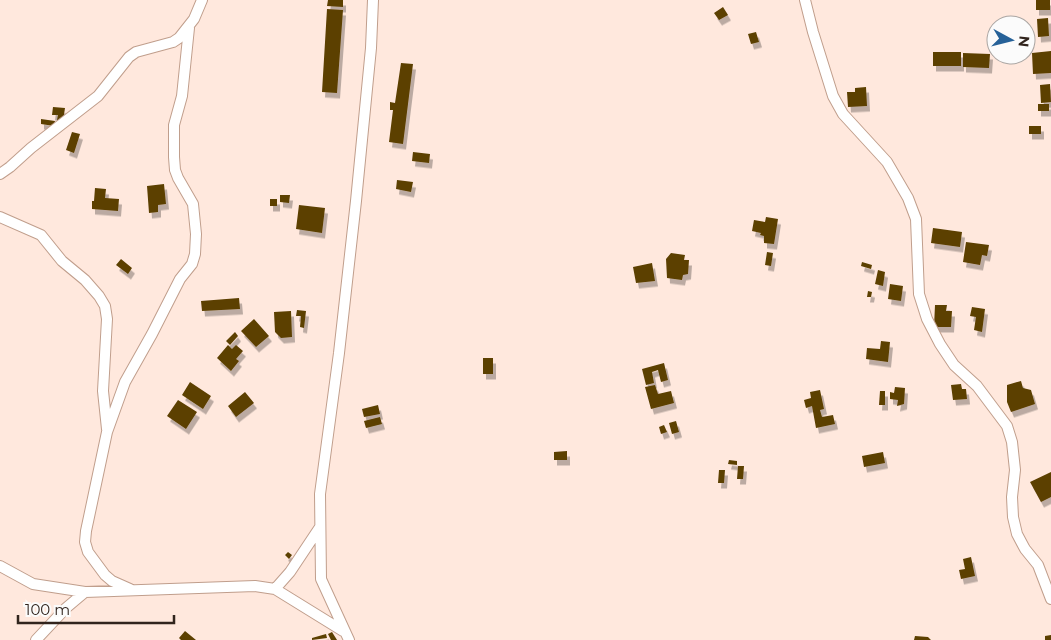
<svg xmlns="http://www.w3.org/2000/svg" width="1051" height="640" font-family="Montserrat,sans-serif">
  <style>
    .building { fill: #5b3f04; filter: url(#shadow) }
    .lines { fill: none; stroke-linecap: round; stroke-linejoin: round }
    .street-casing { stroke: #c09e8c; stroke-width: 12 }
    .street { stroke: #fff; stroke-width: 10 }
  </style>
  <defs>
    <filter id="shadow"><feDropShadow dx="3" dy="5.5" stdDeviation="0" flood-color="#0004"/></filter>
  </defs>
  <rect width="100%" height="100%" fill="#ffe8dd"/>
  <path class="building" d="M328,0H343V7L327,6Z
    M1036,0H1050V10H1036Z
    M723,7L728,15L719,20L714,13Z
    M327,9L343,10L337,93L322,92Z
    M1048,18L1049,36L1038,37L1037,19Z
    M756,32L759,42L751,44L748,34Z
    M989,34H996V49L989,50Z
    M1051,51V73L1033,74L1032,53Z
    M933,52H961V66H933Z
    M963,53L990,54L989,68L963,67Z
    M401,63L413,64L403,144L389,142L393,110H390V102L395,103Z
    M1050,84L1051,102L1041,103L1040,85Z
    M866,87L867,106L848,107L847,92H855V88Z
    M1038,104H1049V111H1038Z
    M53,107L65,108L63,121L57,120L58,115H52Z
    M41,119L55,121L54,126L41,124Z
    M1029,126H1041V134H1029Z
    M72,132L80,134L74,153L66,150Z
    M413,152L430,154L429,163L412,161Z
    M397,180L413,182L411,192L396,189Z
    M164,184L166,204L158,205V212L149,213L147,186Z
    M95,188L106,189L105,198L119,199L118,211L92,209V201H94Z
    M280,195H290L289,203L280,202Z
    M270,199H277V206H270Z
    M299,205L325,208L322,233L296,229Z
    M766,217L778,219L774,244L764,243V236L760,235L761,233L752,231L754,220L765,222Z
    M933,228L962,232L960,247L931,243Z
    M966,242L989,245L987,256L982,255L980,265L963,262Z
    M767,252L773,253L771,266L765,265Z
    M671,253L685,255L684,260H689L688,274L683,275L682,280L667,278L666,259Z
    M121,259L132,268L128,274L116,265Z
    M862,262L872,265L871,269L861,266Z
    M652,263L655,281L636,283L633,267Z
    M878,270L885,272L883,286L875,284Z
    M890,284L903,286L901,301L888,299Z
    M868,291L872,292L871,297H867Z
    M239,298L240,309L202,311L201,301Z
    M935,305H947L946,311H952L951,327H934Z
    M972,307L985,309L982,332L974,330L976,317L970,316Z
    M297,310L306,311L304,328L300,327L301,316H296Z
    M291,311L292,337L281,338L275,332L274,312Z
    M254,319L269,336L256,347L241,331Z
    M235,332L238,336L230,345L226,341Z
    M881,341L890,342L888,362L866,359L867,348L880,349Z
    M228,345L232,349L236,345L243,351L236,359L239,361L231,371L217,358Z
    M483,358H493V374H483Z
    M664,363L668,380L661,382L658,370L652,372L654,383L646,385L642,369Z
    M1021,381L1023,388L1031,390L1035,404L1011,412L1007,402V385Z
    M190,382L211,396L203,409L182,395Z
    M961,384L962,389H966L967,399L953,400L951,385Z
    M655,385L658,394L671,391L674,403L651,409L645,387Z
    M895,387L905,388L904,404L897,406L898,400L890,399V392L894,393Z
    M820,390L824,409L820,410L822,417L833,415L835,424L816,428L812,406L806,408L804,400L811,398L810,392Z
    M880,391H885V405H879Z
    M245,392L254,403L236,417L228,406Z
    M178,400L197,412L186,429L167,416Z
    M378,405L380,414L364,417L362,409Z
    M380,417L382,424L366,428L364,421Z
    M676,421L679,432L672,434L669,423Z
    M664,425L667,432L661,434L659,427Z
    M567,451V460H554V452Z
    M883,452L885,463L864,467L862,456Z
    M729,460L737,461V465L728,464Z
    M738,466H744L743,479H737Z
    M719,470H725L724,483H718Z
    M1051,472V497L1041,502L1030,482Z
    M288,552L292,555L289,559L285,555Z
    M971,557L975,576L961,579L959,570L965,569L963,559Z
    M185,631L196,640H181L179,638Z
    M332,632L337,640H331L328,634Z
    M326,634L327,638L312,640V638Z
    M1051,635V640H1045V636Z
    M915,636L928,637L931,640H914Z"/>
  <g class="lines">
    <g class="street-casing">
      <path id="street" d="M805,0L813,32L833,96L843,114L887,162L908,198L916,219L919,294L927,319L940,344L954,365L977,386L1007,426L1012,442L1015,470L1012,497L1013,517L1017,534L1025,549L1038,565L1051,599
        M0,174L10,167L31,148L98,96L129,57L136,52L173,42L179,38L194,19L202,0
        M0,217L41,235L62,261L85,280L99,296L105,306L107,319L103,391L107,429
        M0,566L33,584L85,592
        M130,589L112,581L105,575L88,552L85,542L86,531L107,432L125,382L152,334L180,279L192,264L195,254L196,234L193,204L178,178L175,170L174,157V125L182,96L189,28
        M275,589L290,572L320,527
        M36,640L66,608L85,592L255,586L275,589L343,631
        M349,640L321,579L320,494L339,353L356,201L371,48L373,0"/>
    </g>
    <use href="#street" class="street"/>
  </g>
  <g transform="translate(1011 40) rotate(97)"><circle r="24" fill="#fbfbfb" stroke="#aaa5a2"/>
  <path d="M0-4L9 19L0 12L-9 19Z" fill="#266198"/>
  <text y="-8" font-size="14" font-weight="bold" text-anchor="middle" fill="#31241d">N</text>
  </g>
  <path d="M18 615v8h156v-8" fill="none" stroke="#31241d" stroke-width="2.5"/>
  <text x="25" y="615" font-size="15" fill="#31241d" stroke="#fbfbfb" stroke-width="4" paint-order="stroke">100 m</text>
</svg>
